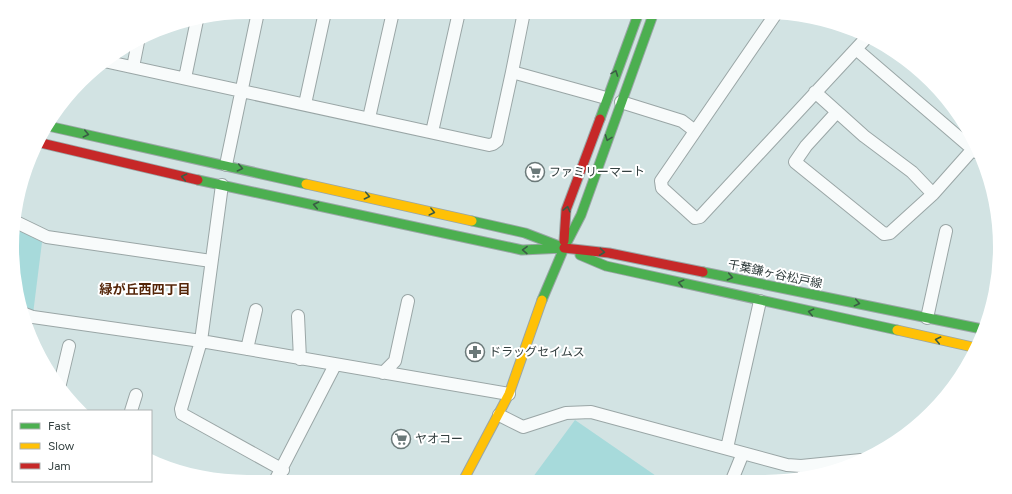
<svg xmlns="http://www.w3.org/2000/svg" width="1012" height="494" font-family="Figtree,'Noto Sans JP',sans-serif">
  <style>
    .park { fill: #a7dadb }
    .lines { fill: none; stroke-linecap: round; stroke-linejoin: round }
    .street-casing { stroke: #9aa6a6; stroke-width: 14 }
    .fast-casing { stroke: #9aa6a6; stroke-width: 11 }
    .slow-casing { stroke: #9aa6a6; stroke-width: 11 }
    .jam-casing { stroke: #9aa6a6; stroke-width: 11 }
    .street { stroke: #f8fbfb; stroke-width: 12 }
    .fast { stroke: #4caf50; stroke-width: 9 }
    .slow { stroke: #ffc107; stroke-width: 9 }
    .jam { stroke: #c62828; stroke-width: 9 }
    .oneway { stroke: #3a5c44 }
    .labels { text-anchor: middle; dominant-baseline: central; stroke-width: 4; stroke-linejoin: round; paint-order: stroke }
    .poi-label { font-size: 12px; fill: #344040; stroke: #fff; text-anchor: start }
    .street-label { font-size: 12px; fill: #344040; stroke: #fff }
    .neighbourhood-label { font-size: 13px; font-weight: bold; fill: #542508; stroke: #fff }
  </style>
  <rect width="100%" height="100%" fill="#d2e3e3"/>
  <path class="park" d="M16,229L42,242L33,314L24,309L14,277Z
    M575,420L662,480L530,481Z"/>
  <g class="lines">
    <g class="street-casing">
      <path id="street" d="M777,12L661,181L662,188L695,218L700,217L868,36
        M856,49L976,152
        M104,61L489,145L493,144L497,141L512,72L606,98
        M133,67L138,42
        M512,72L524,12
        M185,78L197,20
        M815,92L864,136L912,172L933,194
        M621,102L682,121L695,131
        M305,104L325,12
        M837,112L806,146L795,162L884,234L890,233L933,194L973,149
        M369,118L393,12
        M432,132L459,12
        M226,165L258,12
        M222,185L201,341L509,394
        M16,222L47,237L211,261
        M25,314L33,317L201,341L181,409L182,414L283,470
        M298,316L300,359
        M927,318L946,231
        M247,349L256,310
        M383,373L395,361L408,301
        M60,384L69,346
        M131,411L136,395
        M499,415L523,427L566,413L591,412L787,465L801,466L861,460
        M727,448L760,301
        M801,466L807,477
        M732,480L743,453
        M275,481L335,365"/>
    </g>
    <g class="fast-casing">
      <path id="fast" d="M600,119L639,12
        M48,126L306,184
        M198,180L522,250L564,248
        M472,221L525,233L559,246
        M564,248L581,215L654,12
        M580,255L606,266L897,330
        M703,272L982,329
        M542,300L564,248"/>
    </g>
    <g class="slow-casing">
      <path id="slow" d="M306,184L472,221
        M897,330L977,348
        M463,481L509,394L542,300"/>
    </g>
    <g class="jam-casing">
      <path id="jam" d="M41,143L198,180
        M564,241L566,210L600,119
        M564,248L609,253L703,272"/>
    </g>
    <use href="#street" class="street"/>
    <use href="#fast" class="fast"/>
    <use href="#slow" class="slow"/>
    <use href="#jam" class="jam"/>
  </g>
  <defs><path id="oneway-chevron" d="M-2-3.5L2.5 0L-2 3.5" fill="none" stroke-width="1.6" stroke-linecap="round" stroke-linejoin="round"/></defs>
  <g class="oneway">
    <use href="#oneway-chevron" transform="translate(615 73) rotate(-70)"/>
    <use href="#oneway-chevron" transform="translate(86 134) rotate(13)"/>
    <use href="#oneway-chevron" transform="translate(608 138) rotate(110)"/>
    <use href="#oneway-chevron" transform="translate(240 168) rotate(12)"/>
    <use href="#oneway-chevron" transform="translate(184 177) rotate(-168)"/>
    <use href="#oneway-chevron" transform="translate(367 196) rotate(12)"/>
    <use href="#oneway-chevron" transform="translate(316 205) rotate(-168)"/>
    <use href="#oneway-chevron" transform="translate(567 209) rotate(-76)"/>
    <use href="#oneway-chevron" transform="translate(432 212) rotate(14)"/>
    <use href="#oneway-chevron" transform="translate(525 250) rotate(-179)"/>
    <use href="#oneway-chevron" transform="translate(602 252) rotate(6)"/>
    <use href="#oneway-chevron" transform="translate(730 277) rotate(12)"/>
    <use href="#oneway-chevron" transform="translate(681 283) rotate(-167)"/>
    <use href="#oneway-chevron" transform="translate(857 303) rotate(12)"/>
    <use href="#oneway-chevron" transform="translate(811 312) rotate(-168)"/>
    <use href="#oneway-chevron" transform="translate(938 340) rotate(-168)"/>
  </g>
  <defs>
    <g id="supermarket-ring" transform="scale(1)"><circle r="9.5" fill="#fff" stroke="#6b7979" stroke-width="1.5"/><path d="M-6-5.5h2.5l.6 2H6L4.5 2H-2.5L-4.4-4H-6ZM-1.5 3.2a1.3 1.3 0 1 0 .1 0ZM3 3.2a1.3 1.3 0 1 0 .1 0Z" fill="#6b7979"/></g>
    <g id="pharmacy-ring" transform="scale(1)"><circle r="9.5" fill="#fff" stroke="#6b7979" stroke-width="1.5"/><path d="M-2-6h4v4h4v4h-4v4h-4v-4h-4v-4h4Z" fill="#6b7979"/></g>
  </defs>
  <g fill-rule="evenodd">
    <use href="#supermarket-ring" x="535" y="172"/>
    <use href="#pharmacy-ring" x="475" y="352"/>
    <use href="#supermarket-ring" x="401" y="439"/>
  </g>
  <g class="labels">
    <g class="poi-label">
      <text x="549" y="172">ファミリーマート</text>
      <text x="489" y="352">ドラッグセイムス</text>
      <text x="415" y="439">ヤオコー</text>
    </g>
    <g class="street-label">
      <text transform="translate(775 274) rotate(12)">千葉鎌ヶ谷松戸線</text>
    </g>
    <g class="neighbourhood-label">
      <text x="145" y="289">緑が丘西四丁目</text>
    </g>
  </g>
  <path d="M0 0H1012V494H0ZM247 19H765A228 228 0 0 1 993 247V247A228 228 0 0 1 765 475H247A228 228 0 0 1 19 247V247A228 228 0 0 1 247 19Z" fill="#fff" fill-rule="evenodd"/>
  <rect x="12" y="410" width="140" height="72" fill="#ffffff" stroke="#aeb3b3"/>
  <rect x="20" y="423" width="20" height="6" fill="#4caf50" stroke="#aeb3b3"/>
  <text x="48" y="430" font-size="12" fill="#344040">Fast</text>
  <rect x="20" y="443" width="20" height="6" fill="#ffc107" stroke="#aeb3b3"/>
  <text x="48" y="450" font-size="12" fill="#344040">Slow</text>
  <rect x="20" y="463" width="20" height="6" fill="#c62828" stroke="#aeb3b3"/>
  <text x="48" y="470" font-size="12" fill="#344040">Jam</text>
</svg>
